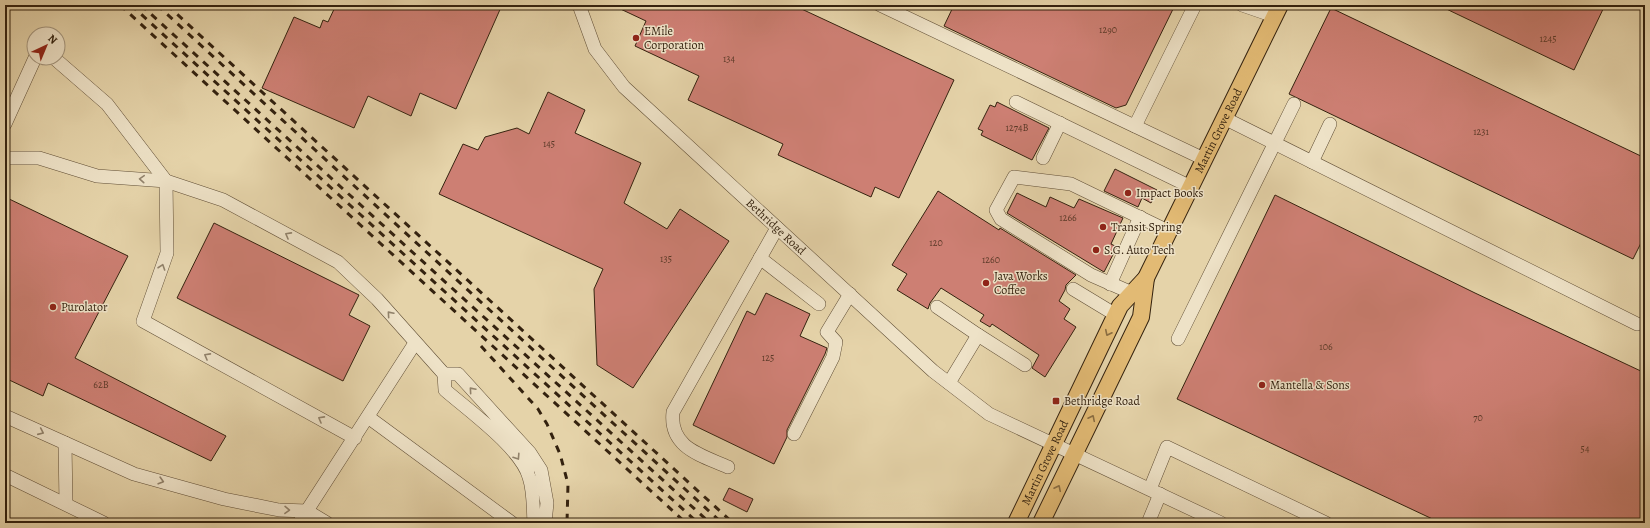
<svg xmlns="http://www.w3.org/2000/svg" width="1650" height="528" font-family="Alegreya,serif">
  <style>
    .building { fill: #cd7f73; stroke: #34220f }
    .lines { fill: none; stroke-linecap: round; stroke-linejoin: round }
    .minor-casing { stroke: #604e36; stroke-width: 14 }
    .major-casing { stroke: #34220f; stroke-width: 18 }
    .minor { stroke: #eee2c7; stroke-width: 13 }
    .major { stroke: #e2ba74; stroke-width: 16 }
    .rail { stroke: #34220f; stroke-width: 3; stroke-dasharray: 7 7; stroke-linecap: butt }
    .oneway { stroke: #91826b }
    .oneway2 { stroke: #8b6e42 }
    .poi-dot { fill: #8f2418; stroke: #eee2c7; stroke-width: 1.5 }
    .labels { text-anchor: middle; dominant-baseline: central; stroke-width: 3; stroke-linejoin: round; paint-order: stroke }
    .number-label { font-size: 10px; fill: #5a3928 }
    .poi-label { font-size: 12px; fill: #34220f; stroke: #eee2c7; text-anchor: start }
    .street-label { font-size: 12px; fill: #34220f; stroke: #eee2c7 }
  </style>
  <rect width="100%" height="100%" fill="#e5d3a9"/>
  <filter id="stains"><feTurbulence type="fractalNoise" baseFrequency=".005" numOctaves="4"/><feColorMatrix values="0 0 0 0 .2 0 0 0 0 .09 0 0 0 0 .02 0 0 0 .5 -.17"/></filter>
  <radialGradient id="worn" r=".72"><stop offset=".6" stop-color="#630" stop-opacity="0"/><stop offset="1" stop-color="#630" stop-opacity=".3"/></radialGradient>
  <path class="building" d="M336,5H502L456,109L420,93L411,116L368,96L354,128L262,88L294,17L320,28L323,20L328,22Z
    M612,5H793L954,80L899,198L875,187L871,197L778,155L783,144L688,100L699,76L635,46L646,21Z
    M954,5H1175L1126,105L1116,108L944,26Z
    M1438,5H1605L1574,70Z
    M1331,8L1645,158V235L1633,259L1289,94Z
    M548,92L585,110L575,133L641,163L624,203L667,229L680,209L729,241L633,388L597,365L594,289L603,269L439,194L463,144L478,150L485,137L517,128L529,134Z
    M997,102L1049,128L1032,160L981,135L983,131L978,129L990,105L995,107Z
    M1115,169L1157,190L1151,203L1142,198L1138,207L1104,191Z
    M938,191L999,230L1000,228L1076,275L1066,285L1065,290L1059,301L1070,309L1064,319L1076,327L1045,377L1032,368L1039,355L992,324L990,327L980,321L984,315L941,288L930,303L928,309L897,290L907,274L892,265Z
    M1017,193L1046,207L1050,197L1074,208L1079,199L1123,218L1111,244L1117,247L1104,272L1007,213Z
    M1275,195L1475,293L1645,373V523H1441L1177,399Z
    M5,197L128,256L75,358L226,436L211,461L48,383L43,396L5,378Z
    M214,223L359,295L349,315L370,326L343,381L177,298Z
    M766,293L810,314L800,336L827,348L825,354L787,430V437L774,464L693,425L747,311L755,315Z
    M729,488L753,499L747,512L723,500Z"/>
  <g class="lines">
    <g class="minor-casing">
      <g id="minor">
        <path id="s1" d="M579,5L595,49L624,87L933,371L989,414L1221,523"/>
        <path d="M880,5L1204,159"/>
        <path d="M1242,5L1274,16"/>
        <path d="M54,58L107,104L166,181L167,253L143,321L355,438"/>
        <path d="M1016,102L1191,187"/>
        <path d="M1224,118L1637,324"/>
        <path d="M5,124L35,58"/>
        <path d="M1135,126L1195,5"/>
        <path d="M5,158H39L97,176L166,181L223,200L338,262L377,299L444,374"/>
        <path d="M1043,158L1060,123"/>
        <path d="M1312,162L1330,124"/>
        <path d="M760,258L819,304"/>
        <path d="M1110,284L1140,217"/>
        <path d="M1073,289L1116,315"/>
        <path d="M1132,293L1091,275L1001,219L996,210L1014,177L1071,184L1168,231"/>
        <path d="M937,307L978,335"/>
        <path d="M1178,339L1294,104"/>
        <path d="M949,383L978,335L1025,365"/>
        <path d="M5,416L134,474L224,499L279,510L307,511L327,523"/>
        <path d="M368,417L512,523"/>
        <path d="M794,434L833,357L836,342L827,332L850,294"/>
        <path d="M65,443L66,504"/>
        <path d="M728,467C701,455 669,448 673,412L777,228"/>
        <path d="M5,475L104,523"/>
        <path d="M1150,489L1167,447L1326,523"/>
        <path d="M299,523L415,343"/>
        <path d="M534,523C533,508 534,492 529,477C521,448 468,410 445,390L444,374H458L530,453L541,470L547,503L545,523"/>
        <path d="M1148,523L1160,494"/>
      </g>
    </g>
    <g class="major-casing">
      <g id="major">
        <path id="s2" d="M1016,523L1120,306L1146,278L1280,5"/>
        <path d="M1041,523L1141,317L1146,278"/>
      </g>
    </g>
    <use href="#minor" class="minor"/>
    <use href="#major" class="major"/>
    <path class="rail" d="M120,5L686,523
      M131,5L698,523
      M141,5L710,523
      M157,5L722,523
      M167,5L733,523
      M481,346L538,409L547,424L560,454L568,484L567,523"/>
  </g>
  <defs><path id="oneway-chevron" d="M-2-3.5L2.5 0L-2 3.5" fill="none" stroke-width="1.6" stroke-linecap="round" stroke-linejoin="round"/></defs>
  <g class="oneway">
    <use href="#oneway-chevron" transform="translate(142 179) rotate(-176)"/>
    <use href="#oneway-chevron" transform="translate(288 235) rotate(-151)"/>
    <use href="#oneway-chevron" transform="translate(162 267) rotate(-71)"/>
    <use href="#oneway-chevron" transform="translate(390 314) rotate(-131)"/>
    <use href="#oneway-chevron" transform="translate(207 356) rotate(-151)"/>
    <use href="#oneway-chevron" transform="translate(472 390) rotate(-131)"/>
    <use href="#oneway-chevron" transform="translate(321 419) rotate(-151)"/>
    <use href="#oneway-chevron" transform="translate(41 432) rotate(24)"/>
    <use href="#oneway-chevron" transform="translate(517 457) rotate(57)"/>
    <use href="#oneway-chevron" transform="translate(161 481) rotate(16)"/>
    <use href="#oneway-chevron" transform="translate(287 510) rotate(1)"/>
  </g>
  <g class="oneway2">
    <use href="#oneway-chevron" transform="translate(1108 333) rotate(116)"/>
    <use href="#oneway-chevron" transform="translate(1092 418) rotate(-64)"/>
    <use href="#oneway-chevron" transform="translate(1058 488) rotate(-64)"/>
  </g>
  <g class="poi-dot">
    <circle cx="636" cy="38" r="4"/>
    <circle cx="1128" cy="193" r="4"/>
    <circle cx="1103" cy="227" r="4"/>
    <circle cx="1096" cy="250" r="4"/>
    <circle cx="986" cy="283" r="4"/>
    <circle cx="53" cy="307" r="4"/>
    <circle cx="1262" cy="385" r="4"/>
    <rect x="1052" y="397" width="8" height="8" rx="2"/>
  </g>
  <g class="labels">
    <g class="number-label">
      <text x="1108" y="29">1290</text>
      <text x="1548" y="38">1245</text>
      <text x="729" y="58">134</text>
      <text x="1017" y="127">1274B</text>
      <text x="1481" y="131">1231</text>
      <text x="549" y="143">145</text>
      <text x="1068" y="217">1266</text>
      <text x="936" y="242">120</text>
      <text x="666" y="258">135</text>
      <text x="991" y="259">1260</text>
      <text x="1326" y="346">106</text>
      <text x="768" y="357">125</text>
      <text x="101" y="384">62B</text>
      <text x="1478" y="417">70</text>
      <text x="1585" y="448">54</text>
    </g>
    <g class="poi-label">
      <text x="644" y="31">EMile<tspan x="644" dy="14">Corporation</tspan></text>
      <text x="1136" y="193">Impact Books</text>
      <text x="1111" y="227">Transit Spring</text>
      <text x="1104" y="250">S.G. Auto Tech</text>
      <text x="994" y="276">Java Works<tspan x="994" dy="14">Coffee</tspan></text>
      <text x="61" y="307">Purolator</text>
      <text x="1270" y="385">Mantella &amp; Sons</text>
      <text x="1064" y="401">Bethridge Road</text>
    </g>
    <g class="street-label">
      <text stroke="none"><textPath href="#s2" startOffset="443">Martin Grove Road</textPath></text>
      <text stroke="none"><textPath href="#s1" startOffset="301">Bethridge Road</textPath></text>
      <text stroke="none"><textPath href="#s2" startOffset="67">Martin Grove Road</textPath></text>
    </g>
  </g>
  <rect width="1650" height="528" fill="none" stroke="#e5d3a9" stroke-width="20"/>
  <rect x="6" y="6" width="1638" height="516" fill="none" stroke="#34220f" stroke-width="2"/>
  <rect x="10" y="10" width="1630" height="508" fill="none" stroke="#34220f"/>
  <g transform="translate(46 46) rotate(44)"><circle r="19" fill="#eee2c7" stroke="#a4957d"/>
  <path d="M0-3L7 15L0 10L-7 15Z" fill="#8f2418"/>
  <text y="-6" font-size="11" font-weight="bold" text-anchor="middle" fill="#34220f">N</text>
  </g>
  <rect width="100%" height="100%" filter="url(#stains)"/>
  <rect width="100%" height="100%" fill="url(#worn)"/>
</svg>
